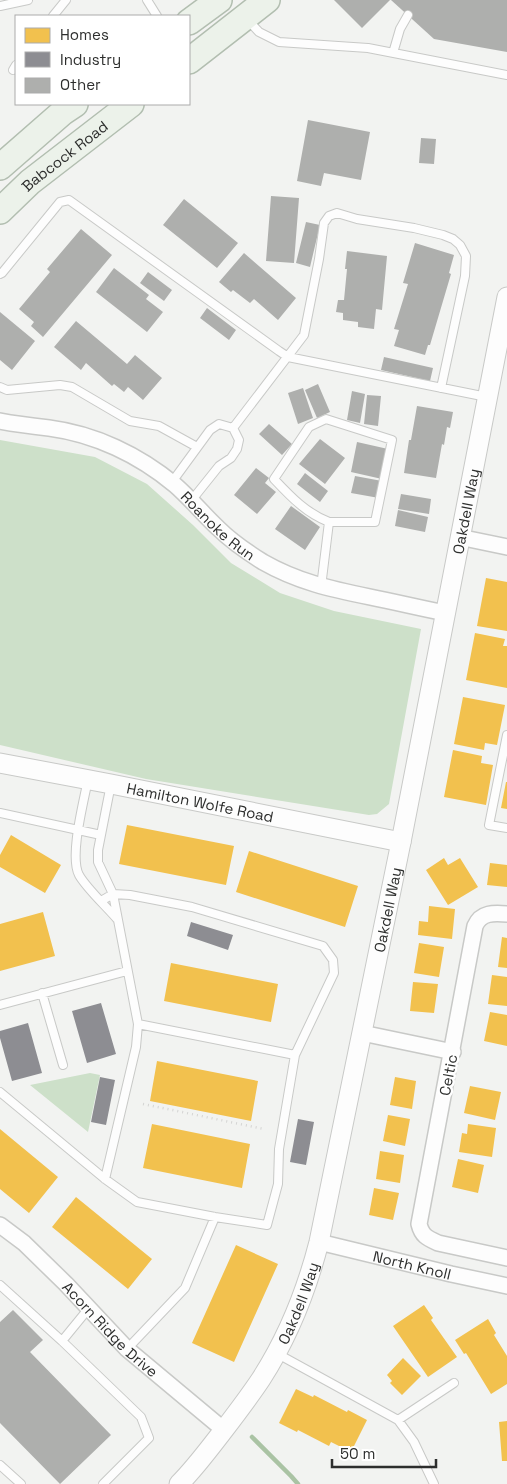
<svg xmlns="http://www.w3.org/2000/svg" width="507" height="1484" font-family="'Space Grotesk',sans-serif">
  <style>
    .green { fill: #cde0c9 }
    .homes { fill: #f2c14e }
    .industry { fill: #8d8d92 }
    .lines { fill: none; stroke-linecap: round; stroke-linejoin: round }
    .stream { stroke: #aac3a4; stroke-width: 4.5 }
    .building { fill: #aeafad }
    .service-casing { stroke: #c8c9c7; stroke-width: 10 }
    .minor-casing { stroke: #c8c9c7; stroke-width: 18 }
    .tertiary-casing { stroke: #c8c9c7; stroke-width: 21 }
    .primary-casing { stroke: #b2beb0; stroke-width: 28 }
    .path { stroke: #d4d4d3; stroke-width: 2.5; stroke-dasharray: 1 4; stroke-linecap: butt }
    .service { stroke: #fdfdfd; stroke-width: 8 }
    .minor { stroke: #fdfdfd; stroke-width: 15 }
    .tertiary { stroke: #fdfdfd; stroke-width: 19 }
    .primary { stroke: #ecf2ea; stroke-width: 25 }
    .labels { text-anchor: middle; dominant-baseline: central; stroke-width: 5; stroke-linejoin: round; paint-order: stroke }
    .street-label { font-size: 15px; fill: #2d2e2d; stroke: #fff }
  </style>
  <rect width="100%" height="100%" fill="#f2f3f1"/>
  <path class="green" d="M0,440L95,457L147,484L193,525L231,563L280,593L334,611L421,629L389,804L377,814L369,815L146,779L0,745Z
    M90,1073L100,1075L88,1132L30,1085Z"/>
  <path class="homes" d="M486,578L507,582V631L477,626Z
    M475,633L505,639L503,646H507V688L466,680Z
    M463,697L505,705L497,745L485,743L484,750L454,744Z
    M453,750L482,756L481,763L493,765L486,805L444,797Z
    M506,782H507V809L501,808Z
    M127,825L234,846L226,885L119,864Z
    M11,835L61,865L45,893L0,867V855Z
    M249,851L358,886L345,927L236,892Z
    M444,858L448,865L460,858L478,887L448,905L426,870Z
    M490,863L507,865V887L487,885Z
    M429,906L455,909L452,939L418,935L419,921L428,922Z
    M43,912L55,956L0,971V924Z
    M502,937L507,938V968L498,967Z
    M419,943L444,947L439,977L414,973Z
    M171,963L278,984L271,1022L164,1001Z
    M492,975L507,977V1006L488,1004Z
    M413,982L438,984L434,1013L410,1011Z
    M490,1012L507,1015V1046L484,1041Z
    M157,1061L258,1081L251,1121L150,1101Z
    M395,1077L416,1081L412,1109L390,1105Z
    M470,1086L501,1092L495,1120L464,1113Z
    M388,1115L410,1119L405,1146L383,1141Z
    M152,1124L250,1144L242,1188L143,1168Z
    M468,1124L496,1128L492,1157L459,1152L462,1133L467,1134Z
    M0,1129L58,1177L29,1213L0,1189Z
    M380,1151L404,1155L400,1183L376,1179Z
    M458,1159L484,1165L478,1193L452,1187Z
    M374,1188L399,1193L393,1220L369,1215Z
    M76,1197L152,1259L128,1289L52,1227Z
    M236,1245L278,1264L234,1362L192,1343Z
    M424,1305L433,1318L431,1320L457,1357L428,1377L393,1326Z
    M488,1319L496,1333L494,1335L507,1356V1384L491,1394L466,1353L464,1354L455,1340Z
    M403,1358L421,1376L402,1395L390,1383L392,1381L387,1375Z
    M296,1389L313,1397L314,1395L347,1412L348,1410L367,1420L351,1452L331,1442L329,1446L298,1430L297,1432L279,1423Z
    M507,1421V1461H502L499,1422Z"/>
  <path class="industry" d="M191,922L233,935L228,950L187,936Z
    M101,1003L116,1054L87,1063L72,1011Z
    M28,1023L42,1073L12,1081L0,1038V1031Z
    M100,1077L115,1080L106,1125L91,1122Z
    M298,1119L314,1122L306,1165L290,1162Z"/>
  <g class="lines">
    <path class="stream" d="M252,1437L291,1476L298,1484"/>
  </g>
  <path class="building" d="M334,0H390L362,28Z
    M391,0H507V52L434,39Z
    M308,120L370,132L361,180L324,173L321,186L297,181Z
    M421,138L436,139L434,164L419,163Z
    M271,196L299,198L294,263L266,261Z
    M184,199L238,243L217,268L163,225Z
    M306,222L320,225L310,267L296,263Z
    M81,229L112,255L43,337L31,326L34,322L19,309L50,272L47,269Z
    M415,243L454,255L449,273L451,274L430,345H428L425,355L394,346L399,330L394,329L408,284L403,283Z
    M347,251L387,256L382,310L376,309L374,329L358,327V322L343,320V313L336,312L338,300H344L347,269H345Z
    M244,253L296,298L278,320L254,299L250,303L233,290L231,292L219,282Z
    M114,268L149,295L146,299L163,312L147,332L96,292Z
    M148,272L172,290L164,301L140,283Z
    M207,308L236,330L229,340L200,318Z
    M0,312L35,341L12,370L0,360Z
    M76,321L127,364L135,355L162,378L143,400L128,387L124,392L114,384L112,386L86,363L81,370L54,347Z
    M384,357L433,368L430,381L381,370Z
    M318,384L330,412L317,418L305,390Z
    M303,388L313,418L298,424L288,393Z
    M352,391L365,394L360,423L347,420Z
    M367,395L381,396L378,426L364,424Z
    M417,406L453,412L450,428L447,427L444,445L442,444L436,478L404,473L409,440H411Z
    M269,424L292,444L282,455L259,434Z
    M320,439L345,458L325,484L299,464Z
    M357,442L388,449L382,479L351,472Z
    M256,468L269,478L265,483L276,492L257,514L234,495Z
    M305,473L328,491L320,502L297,484Z
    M355,476L382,481L379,498L351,493Z
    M401,494L431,499L429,514L398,509Z
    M291,506L320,527L305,550L275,529Z
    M398,510L428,517L425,532L395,526Z
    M13,1310L43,1340L30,1352L111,1435L60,1484L0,1423V1322Z"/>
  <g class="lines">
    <g class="service-casing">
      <path id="service" d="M147,0L157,16
        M0,6L28,0
        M53,16L66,0
        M247,19L259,32L279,42L368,48L507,75
        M393,53L400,29L408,15
        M13,70L16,65
        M0,274L2,273L60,202L69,200L279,351L288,357L487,397
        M0,387L7,390L60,385L72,387L130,421L159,426L197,447
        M233,428L304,335L319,259L324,223L329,216L337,213L357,219L414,228L443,235L453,239L460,245L466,256L465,276L441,388
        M172,482L210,430L219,424L233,428L239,440L237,449L231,458L219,466L191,501
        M321,587L329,522H375L392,440L326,419L309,427L274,479C291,497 306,513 329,522
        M507,735L489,825L507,828
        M88,779C84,801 69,856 79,875C87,889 106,906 117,919
        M0,813L101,835
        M42,993L63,1065
        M0,1005L127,971
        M138,1024L295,1055
        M0,1092L105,1179L137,1202L215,1217L267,1225L278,1184L279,1149L295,1055L334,973L333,960L323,946L192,907L130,895L113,894L101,901
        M105,1179L136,1047L138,1024L113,894L98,862V850L111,784
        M0,1285L62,1341
        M89,1308L62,1341L141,1417L149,1438L103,1484
        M127,1349L185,1288L215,1217
        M276,1353L398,1420L414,1442L434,1484
        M398,1420L454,1383
        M0,1465L21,1484"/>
    </g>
    <g class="minor-casing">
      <g id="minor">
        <path id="s1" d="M0,421C16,424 32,426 49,428C95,434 139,455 175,485C190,498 203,514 218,528C231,541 247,552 263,562C298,582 331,589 370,597C395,602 420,608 445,613"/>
        <path d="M459,537L507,547"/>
        <path d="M507,914C494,913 481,912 475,926L419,1224C422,1236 427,1238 438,1243L507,1258"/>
        <path d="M362,1033L453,1052"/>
        <path id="s2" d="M0,1225L24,1243L66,1284L127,1349L224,1430"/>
        <path id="s3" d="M319,1242L451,1274L507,1286"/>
      </g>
    </g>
    <g class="tertiary-casing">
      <g id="tertiary">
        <path id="s4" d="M0,763L111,784L401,842"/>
        <path id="s5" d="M179,1484C195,1468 209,1449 223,1431C236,1414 249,1397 261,1379C288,1337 307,1289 319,1242L401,842L507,297"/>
      </g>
    </g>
    <g class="primary-casing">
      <g id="primary">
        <path d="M189,22L219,0"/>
        <path d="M189,61L267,0"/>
        <path d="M0,167L63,112L75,104"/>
        <path id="s6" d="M0,211L30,182L131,104"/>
      </g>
    </g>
    <path class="path" d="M143,1104L264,1129"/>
    <use href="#service" class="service"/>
    <use href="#minor" class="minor"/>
    <use href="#tertiary" class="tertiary"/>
    <use href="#primary" class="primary"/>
  </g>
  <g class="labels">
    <g class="street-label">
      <text stroke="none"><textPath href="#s6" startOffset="85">Babcock Road</textPath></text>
      <text stroke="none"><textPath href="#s5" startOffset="1028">Oakdell Way</textPath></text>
      <text stroke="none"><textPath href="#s1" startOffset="249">Roanoke Run</textPath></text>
      <text stroke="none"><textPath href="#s4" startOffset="204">Hamilton Wolfe Road</textPath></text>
      <text stroke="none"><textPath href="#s5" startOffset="622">Oakdell Way</textPath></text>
      <text transform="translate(448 1075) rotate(-79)">Celtic</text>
      <text stroke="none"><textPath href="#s3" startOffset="96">North Knoll</textPath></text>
      <text stroke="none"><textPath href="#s5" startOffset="218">Oakdell Way</textPath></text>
      <text stroke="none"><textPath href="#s2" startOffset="152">Acorn Ridge Drive</textPath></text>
    </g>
  </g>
  <rect x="15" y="15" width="175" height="90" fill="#ffffff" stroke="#ababab"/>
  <rect x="25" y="28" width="25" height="15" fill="#f2c14e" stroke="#ababab"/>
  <text x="60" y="40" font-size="15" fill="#2d2e2d">Homes</text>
  <rect x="25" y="52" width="25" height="15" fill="#8d8d92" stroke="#ababab"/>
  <text x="60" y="65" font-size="15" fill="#2d2e2d">Industry</text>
  <rect x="25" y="78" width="25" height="15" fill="#aeafad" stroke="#ababab"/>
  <text x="60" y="90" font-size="15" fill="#2d2e2d">Other</text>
  <path d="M332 1459v8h104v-8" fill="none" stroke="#2d2e2d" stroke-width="2.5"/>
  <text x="340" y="1459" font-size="15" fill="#2d2e2d" stroke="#ffffff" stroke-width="4" paint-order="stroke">50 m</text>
</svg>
